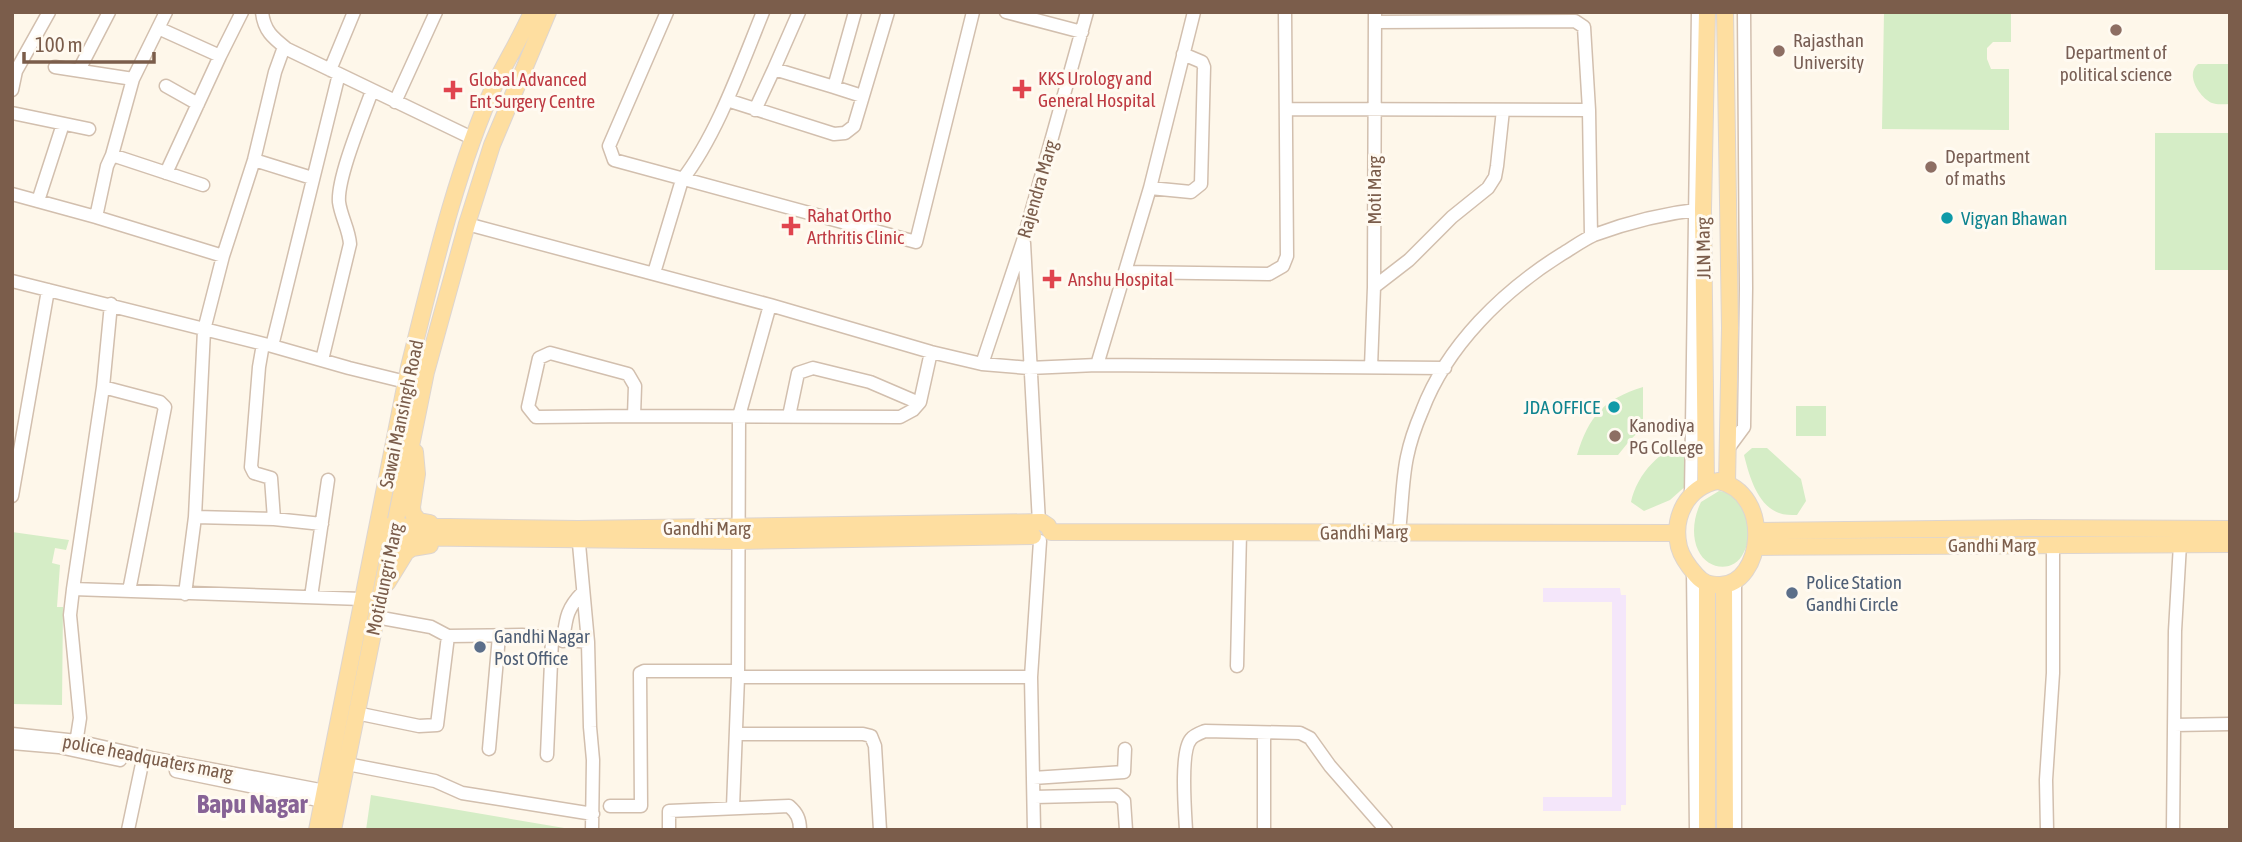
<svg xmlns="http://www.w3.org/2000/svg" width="2242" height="842" font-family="'Asap Condensed',sans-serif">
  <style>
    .education { fill: #f4e6fa }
    .green { fill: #d5edc6 }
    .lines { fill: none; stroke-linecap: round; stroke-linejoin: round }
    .minor-casing { stroke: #d2bfae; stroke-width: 15 }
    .major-casing { stroke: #ddd5d0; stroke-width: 18 }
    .minor { stroke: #fff; stroke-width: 12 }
    .major { stroke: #fedea0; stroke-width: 16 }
    .education-dot { fill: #8d6e63; stroke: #fffaf1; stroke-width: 2.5 }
    .health-dot { fill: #e0444e; stroke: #fffaf1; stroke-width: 2.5 }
    .culture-dot { fill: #0f9aa8; stroke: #fffaf1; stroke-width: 2.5 }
    .service-dot { fill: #5c6f8a; stroke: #fffaf1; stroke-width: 2.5 }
    .labels { text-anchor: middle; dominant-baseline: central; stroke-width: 6; stroke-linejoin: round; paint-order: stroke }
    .education-label { font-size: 19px; fill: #785e54; stroke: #fffaf1; text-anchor: start }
    .health-label { font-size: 19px; fill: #be3a42; stroke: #fffaf1; text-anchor: start }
    .street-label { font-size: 19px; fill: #7b5d4b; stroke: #fffaf1 }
    .culture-label { font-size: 19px; fill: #0d838f; stroke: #fffaf1; text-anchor: start }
    .service-label { font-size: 19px; fill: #4e5e75; stroke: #fffaf1; text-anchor: start }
    .district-label { font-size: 26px; font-weight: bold; fill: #876396; stroke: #fffaf1 }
  </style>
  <rect width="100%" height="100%" fill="#fef7ea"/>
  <path class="education" d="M1543,588H1620L1621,595H1626V805H1621V811H1543V797H1612V602H1543Z"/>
  <path class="green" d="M1884,12H2011V42H1993L1987,48V59L1991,69H2009V130L1882,129Z
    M2198,64H2230V104C2224,104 2217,105 2212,103C2199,97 2185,74 2198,64Z
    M2155,133H2230V270H2155Z
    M1643,387V428L1631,439L1618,455H1577C1589,416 1604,399 1643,387Z
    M1796,406H1826V436H1796Z
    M1689,441L1688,484L1670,500L1644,511L1631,502C1637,474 1661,448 1689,441Z
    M1752,448H1767L1801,479L1806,501L1797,515C1791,515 1784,515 1779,513C1757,505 1749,475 1744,455Z
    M1719,491C1746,494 1756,530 1744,552C1734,574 1707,570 1698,550C1691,535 1694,516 1701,502Z
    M12,532L69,540L66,550L55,548L52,563L60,565L57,607H63L62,705L12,704Z
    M371,795L576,830H366Z"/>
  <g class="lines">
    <g class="minor-casing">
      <path id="minor" d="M262,12C264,31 273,38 287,49L474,139
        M667,12L609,146L614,160L916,242L973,12
        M855,12L834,87L862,96
        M1006,12L1082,32
        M1375,22L1575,21L1584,27L1589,110L1591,236
        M158,28L220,56
        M55,67L133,79L166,12
        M774,69L799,12
        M79,70L109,12
        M330,70L354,12
        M166,86L198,104
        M12,90L16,71L49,12
        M727,100L834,134L845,133L854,126L888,12
        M395,102L436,12
        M1286,109L1589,110
        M755,110L774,69L834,87
        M12,113L89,129
        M112,155L133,79
        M254,160L312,178
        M166,173L220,56L242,12
        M1150,188L1191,192L1201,184L1204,67L1202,62L1183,54
        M12,194L96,217L223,256
        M38,201L63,124
        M96,217L107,166L112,155L203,185
        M467,224L770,305L931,352L982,364L1029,368L1097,365L1445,368
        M1024,243L1039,523
        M1126,272L1269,274L1283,266L1287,256L1285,12
        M654,273L682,180C717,135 741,66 763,12
        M12,281L272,346L349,368L406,382
        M1374,287L1409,260L1452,217L1488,188L1495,177L1497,166L1503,110
        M263,344L259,367L251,467L254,473L271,478L274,519
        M272,346L339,74
        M322,360L350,244C349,229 341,217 339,202C337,178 363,116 372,91
        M982,364L1024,238L1087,12
        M1097,365L1150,188L1194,12
        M1371,367L1374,287L1375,12
        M103,387L160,402L165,407L129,591
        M634,416L536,417L528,407L539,358L550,353L628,374L635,386L634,416L900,417L913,410L920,402L931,352
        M789,416L798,373L813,368L870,382L919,403
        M1727,450L1744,427L1746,288L1744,12
        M1691,494L1698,12
        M12,496L48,290
        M195,517L274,519L322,524
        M1399,531C1402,507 1402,481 1407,457C1410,442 1416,425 1422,411C1447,345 1503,291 1562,254C1572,248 1583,240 1594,235C1629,222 1666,213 1703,209
        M578,533L588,642L590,727L593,760L592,830
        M1693,571L1696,830
        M73,589L103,387L111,304
        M185,594L195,517L204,330L223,256L254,160L275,72L284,47
        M311,597L328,480
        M376,617L431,627L448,636
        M563,641C566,619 566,609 583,592
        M1237,666L1240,532
        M738,677H1031
        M356,713L419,726L437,725L448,636L522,635L588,642
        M2174,725L2230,724
        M12,734L77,741L152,758L325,791
        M737,734H863L871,736L875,746L880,830
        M12,743L59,747L120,760
        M489,749L499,636
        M75,750L80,718L70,615L73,589L362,599
        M547,755L552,639
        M347,764L435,781L462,793L593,814
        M176,771L323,801
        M1033,778L1124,772L1125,749
        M1034,797L1117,795L1124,801L1126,830
        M610,806H641L640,673L644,671H738
        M733,807L738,677L739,416L770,305
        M128,830L142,764
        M669,830V811L789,806C797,813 800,819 800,830
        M1034,830L1031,677L1040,541
        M1186,830C1185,812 1180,751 1191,739C1194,735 1200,733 1205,731L1300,733L1310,738L1330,766L1386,830
        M1264,830V733
        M1735,830V581
        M2047,830L2046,780L2053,673V545
        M2173,830L2175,631L2180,544"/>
    </g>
    <g class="major-casing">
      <path id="major" d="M1725,12L1730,328L1727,483
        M415,452L417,474L412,507L413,514L419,521L430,523
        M1718,481C1774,493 1763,585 1720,585C1709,585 1703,583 1696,575C1689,567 1682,558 1679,547C1672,517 1687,487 1718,481Z
        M1706,483L1703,209L1707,12
        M387,526L578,529L1042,522L1048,526L1051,532
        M1756,531L2030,528L2230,529
        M1051,532L1677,533
        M385,537L737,541L1033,536
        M1755,547L2230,544
        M387,583L406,552L412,548L430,545
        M1707,584V830
        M1724,585L1725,830
        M317,830L409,367C432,275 456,170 495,84C507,60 521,37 532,12
        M333,830L426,372L467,224L492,145L548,12"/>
    </g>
    <use href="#minor" class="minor"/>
    <use href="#major" class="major"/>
  </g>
  <g class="education-dot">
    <circle cx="2116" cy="30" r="7"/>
    <circle cx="1779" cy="51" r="7"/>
    <circle cx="1931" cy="167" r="7"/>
    <circle cx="1615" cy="436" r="7"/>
  </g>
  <g class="health-dot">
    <path d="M1018.5 78.5h7v7h7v7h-7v7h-7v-7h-7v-7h7z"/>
    <path d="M449.5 79.5h7v7h7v7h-7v7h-7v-7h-7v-7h7z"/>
    <path d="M787.5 215.5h7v7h7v7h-7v7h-7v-7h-7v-7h7z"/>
    <path d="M1048.5 268.5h7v7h7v7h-7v7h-7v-7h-7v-7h7z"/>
  </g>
  <g class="culture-dot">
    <circle cx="1947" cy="218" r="7"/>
    <circle cx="1614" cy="407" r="7"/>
  </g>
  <g class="service-dot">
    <circle cx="1792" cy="593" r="7"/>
    <circle cx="480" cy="647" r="7"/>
  </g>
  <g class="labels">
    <g class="education-label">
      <text x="1793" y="40">Rajasthan<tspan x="1793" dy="22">University</tspan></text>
      <text x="2116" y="52" text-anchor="middle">Department of<tspan x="2116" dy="22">political science</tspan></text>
      <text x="1945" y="156">Department<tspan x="1945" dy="22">of maths</tspan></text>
      <text x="1629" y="425">Kanodiya<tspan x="1629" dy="22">PG College</tspan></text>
    </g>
    <g class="health-label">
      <text x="1038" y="78">KKS Urology and<tspan x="1038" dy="22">General Hospital</tspan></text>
      <text x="469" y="79">Global Advanced<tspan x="469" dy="22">Ent Surgery Centre</tspan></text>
      <text x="807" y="215">Rahat Ortho<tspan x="807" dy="22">Arthritis Clinic</tspan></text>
      <text x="1068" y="279">Anshu Hospital</text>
    </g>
    <g class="street-label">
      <text transform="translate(1037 189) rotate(-74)">Rajendra Marg</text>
      <text transform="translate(1374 190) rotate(-90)">Moti Marg</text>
      <text transform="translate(1703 248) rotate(-91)">JLN Marg</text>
      <text transform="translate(401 414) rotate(-78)">Sawai Mansingh Road</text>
      <text x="707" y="528">Gandhi Marg</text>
      <text transform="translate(1364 532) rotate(-1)">Gandhi Marg</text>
      <text x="1992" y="545">Gandhi Marg</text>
      <text transform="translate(384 579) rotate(-78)">Motidungri Marg</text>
      <text transform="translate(148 757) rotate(11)">police headquaters marg</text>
    </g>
    <g class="culture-label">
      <text x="1961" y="218">Vigyan Bhawan</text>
      <text x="1600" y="407" text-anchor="end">JDA OFFICE</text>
    </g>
    <g class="service-label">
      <text x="1806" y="582">Police Station<tspan x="1806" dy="22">Gandhi Circle</tspan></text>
      <text x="494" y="636">Gandhi Nagar<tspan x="494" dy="22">Post Office</tspan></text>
    </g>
    <g class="district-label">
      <text x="252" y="804">Bapu Nagar</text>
    </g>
  </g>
  <rect width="2242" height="842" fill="none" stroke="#7b5d4b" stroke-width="28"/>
  <path d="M24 52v10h130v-10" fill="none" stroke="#7b5d4b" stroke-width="3.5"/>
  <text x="35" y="52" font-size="21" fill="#7b5d4b" stroke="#fffaf1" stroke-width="5" paint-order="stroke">100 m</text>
</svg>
